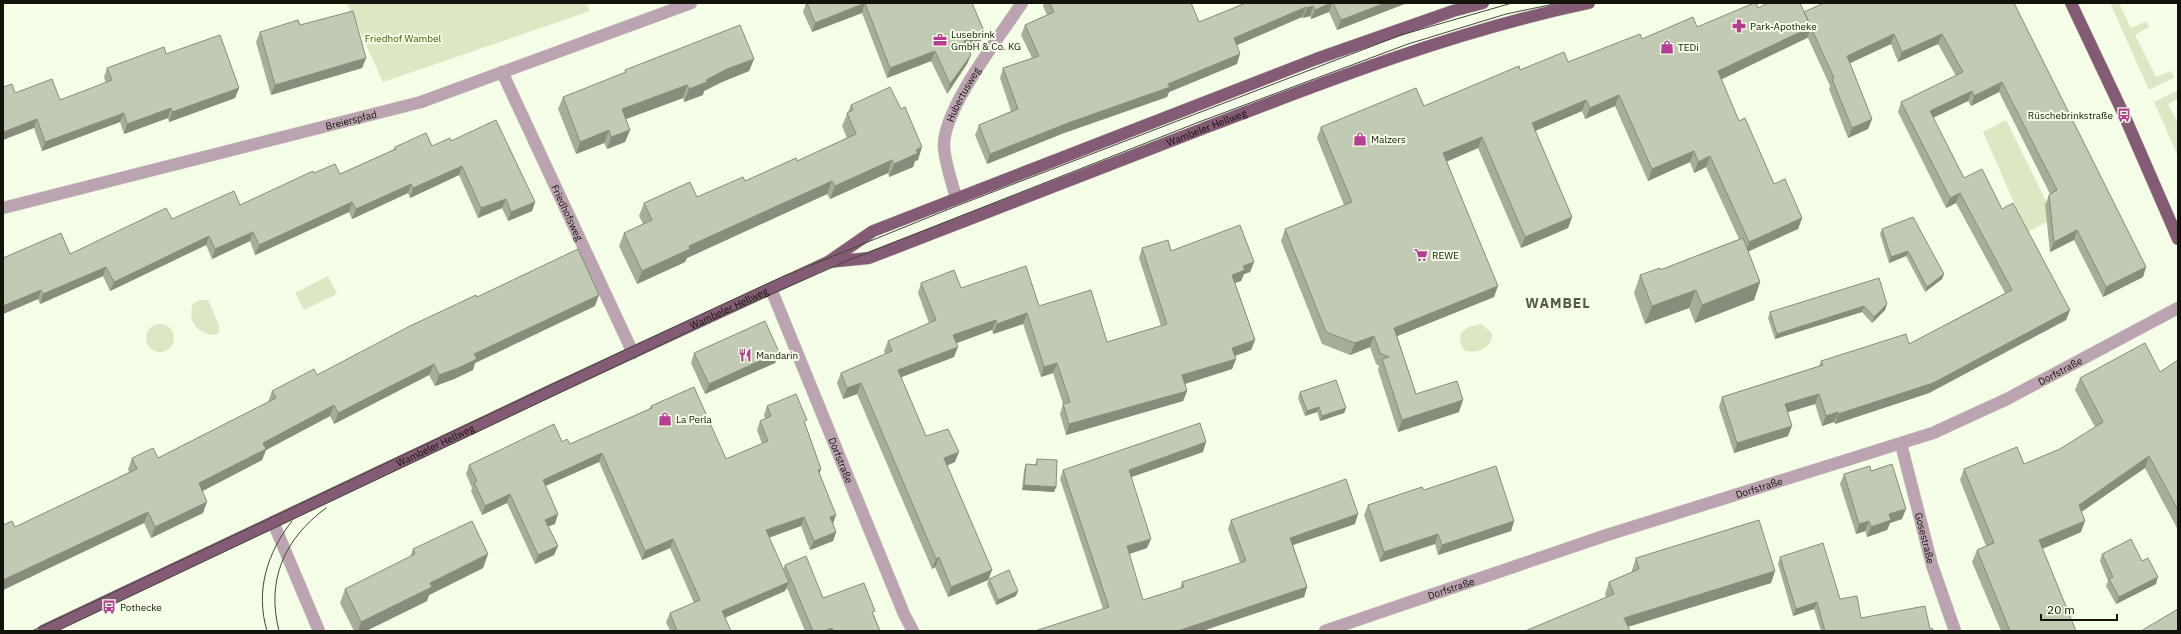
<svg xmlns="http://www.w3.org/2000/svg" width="2181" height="634" font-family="'IBM Plex Sans',sans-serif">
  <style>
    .green { fill: #dbe8c3 }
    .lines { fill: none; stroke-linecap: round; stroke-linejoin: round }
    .minor-casing { stroke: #d1d9c3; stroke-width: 13 }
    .major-casing { stroke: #d1d9c3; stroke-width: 13 }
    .minor { stroke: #bba3b2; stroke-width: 12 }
    .major { stroke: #845b75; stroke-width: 12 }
    .tram { stroke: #43463b; stroke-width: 1 }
    .wall { fill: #a6ae99 }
    .shaded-wall { fill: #878d7d }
    .building { fill: #c1cab2; stroke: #878d7d }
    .labels { text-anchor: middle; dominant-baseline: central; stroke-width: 4; stroke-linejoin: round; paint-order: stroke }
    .poi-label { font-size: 10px; fill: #12140c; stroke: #f5fee6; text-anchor: start }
    .park-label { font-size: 10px; fill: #455a02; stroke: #f5fee6 }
    .street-label { font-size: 10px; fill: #12140c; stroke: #f5fee6 }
    .district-label { font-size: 14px; font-weight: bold; letter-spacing: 1px; fill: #525a45; stroke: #f5fee6 }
  </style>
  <rect width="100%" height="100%" fill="#f5fee6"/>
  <path class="green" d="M347,3H586L590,11L383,82Z
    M2110,3H2119L2131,28L2147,21L2149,27L2135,35L2156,77L2171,71L2175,77L2149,90Z
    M2178,90V99L2168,104L2178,123V156L2154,102Z
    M2006,120L2047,203V222L2027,232L1983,132Z
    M328,276L337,294L304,310L295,293Z
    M200,300H208L219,325V332L215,335C197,334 187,321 193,304Z
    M1481,324L1492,333C1494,348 1475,355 1464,350L1460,342L1461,333L1468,327Z
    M146 338a14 14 0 1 1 28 0a14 14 0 1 1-28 0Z"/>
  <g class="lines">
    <g class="minor-casing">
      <g id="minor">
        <path id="s1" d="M502,72L633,353"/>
        <path id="s2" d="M956,198C952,182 945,163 944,147C942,110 1000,36 1022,3"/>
        <path id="s3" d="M3,208L421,102L691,3"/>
        <path id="s4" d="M771,289L904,614L913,631"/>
        <path id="s5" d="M1901,444L1932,565L1955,631"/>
        <path d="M273,522L319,631"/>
        <path id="s6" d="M1325,631L1607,535L1933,433L2007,399L2178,308"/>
      </g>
    </g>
    <g class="major-casing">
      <g id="major">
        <path d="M2071,3L2124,115L2178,239"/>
        <path id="s7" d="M829,262L869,258C980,216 1091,173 1202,129C1329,80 1455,31 1589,3"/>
        <path id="s8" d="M43,631L554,389L828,262L873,231L1316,59L1453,11L1483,3"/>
      </g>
    </g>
    <use href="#minor" class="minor"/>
    <use href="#major" class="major"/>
    <path class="tram" d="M32,631L631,347L784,276L959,205L1401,35L1512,3
      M57,631L724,315L849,260L1199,122L1408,44L1506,14L1559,3
      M267,631C255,591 267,553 292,521
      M279,631C266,580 284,539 326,508"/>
  </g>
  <path class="wall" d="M806,3H972L981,41L967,47L971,55L967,64L947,94L931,61L887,78L862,13L812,32L803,12Z
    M1044,3H1191L1199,22L1246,3H1407L1337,30L1329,12L1311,19L1310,16L1303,18L1302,17L1237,45V64L1169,92L1167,97L1064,133L987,164L975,135L979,125L1011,111L1000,78L1003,68L1032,58L1021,35L1025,25L1047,15L1043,6Z
    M2014,3L2146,267L2143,277L2103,297L2074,240L2050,252L2045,205L2049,195L2050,194L1999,92L1971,106L1968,101L1933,118L1964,178L2002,209L2070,310L2066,320L1929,393L1835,424L1834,422L1822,426L1815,404L1788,412V436L1734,453L1719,407L1722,397L1819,366L1821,361L1909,344L2005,293L1956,203L1946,208L1898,112L1901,102L1956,76L1938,44L1898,62L1891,44L1850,63L1872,119L1868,129L1848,138L1829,89L1830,86L1808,38H1807L1721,79L1739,121L1774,184L1802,218L1798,229L1748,251L1760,282L1754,300L1695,323L1689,308L1645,324L1634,293L1640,275L1660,270L1739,239L1706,167L1694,173L1690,162L1648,181L1615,106L1585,119L1582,111L1535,131L1572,217L1568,228L1521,248L1478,148L1447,161L1494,297L1397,336L1416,394L1459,412L1398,432L1378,370L1379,366L1376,364L1370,347L1350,355L1322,344L1281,241L1285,229L1344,205L1317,138L1321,127L1424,106L1520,70L1568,62L1642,39L1697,27L1758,8L1804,12Z
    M300,25L366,58L362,68L271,95L256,42L260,32Z
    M166,54L239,88L235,98L169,122L168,118L124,134L120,122L42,151L34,128L15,93L60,100L106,83L104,77L107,68Z
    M754,59L749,71L722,82L704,91L703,95L684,102L683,98L626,119L630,130L625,142L607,149L604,143L576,154L558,109L563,97L624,73L625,70Z
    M851,105L918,160L915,161L913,167L889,177L888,173L830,199L827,194L687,258L685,262L637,284L619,246L624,233L643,224L639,216L644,203L697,197L745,181L797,161L847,138L842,126Z
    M451,141L535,202L532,211L508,221L502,208L478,218L459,175L410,198L408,193L352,219L349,212L255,255L250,241L212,259L206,245L110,291L103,276L40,304L38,299L3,314L70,254L172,219L240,205L314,173L340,174L393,150L395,147L432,146Z
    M1882,229L1944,274L1942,279L1925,292L1906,256L1889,263L1880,234Z
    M1142,248L1171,251L1254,262L1250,272L1244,274L1241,281L1235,283L1255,340L1251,350L1235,356L1236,359L1232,369L1185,384L1187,391L1183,401L1066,435L1060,414L1063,404L1053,373L1041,377L1023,324L993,334L992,330L956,343L954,357L901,377L926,436L955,462L947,466L992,570L988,580L948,597L935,567L932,569L857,394L843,399L837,383L841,373L885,354L884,351L888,341L929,323L918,293L921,283L961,288L1039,306L1107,342L1161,326L1139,258Z
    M477,297L595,306L475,363L473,370L454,379L435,386L429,375L334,424L330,416L266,450L262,460L202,491L203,513L151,538L144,523L3,590V525L15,527L76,498L129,472L128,469L132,458H158L268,402L272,391L317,375Z
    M1887,304L1885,310L1872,323L1862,312L1775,339L1768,318L1770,312Z
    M779,352L775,363L705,394L691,363L694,353Z
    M2178,360V530L2145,468L2081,512V532L2042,549L2076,631H2001L1972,562L1977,550L1986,546L1960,480L1964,469L2024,464L2060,449L2095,427L2075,390L2080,378L2160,372Z
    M1300,392L1346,408L1344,413L1320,421L1317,412L1305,416L1298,398Z
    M651,406L726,459L762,444L757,430L760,421L765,419L764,415L767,406L805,423L821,469L819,474L833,524L836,532L833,541L810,550L801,526L769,537L783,569L785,565L823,598L874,615L880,631H805L787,588L785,591L725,618L731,631H670L666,622L670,613L694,603L670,548L642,560L599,462L545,486L555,524L548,526L558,546L554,555L535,564L507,503L482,515L471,491L472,488L466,474L469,465L562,442L570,444L649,409Z
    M1203,452L1131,477L1147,548L1129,554L1143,600L1180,588L1182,582L1240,563L1228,529L1231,520L1355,524L1293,545L1307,587L1304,597L1202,631H1035L1103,609L1060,479L1063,470Z
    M1037,459L1056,487L1054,492L1022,490L1024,470L1026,464L1035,465Z
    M1871,471L1902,519L1890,523L1887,530L1867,537L1865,531L1856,534L1840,484L1844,474Z
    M1424,490L1514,521L1511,531L1438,555L1435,544L1380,562L1364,515L1368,505Z
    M413,549L488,554L483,568L429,595L427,601L366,631H354L340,603L345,589L410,557Z
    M2102,554L2142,561L2156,584L2116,604L2106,586L2108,581L2100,561Z
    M1780,557L1840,599L1861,618L1930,629L1933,631H1821L1814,609L1793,616L1778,564Z
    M1636,558L1775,571L1771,583L1628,627L1606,597L1605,594L1609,582L1632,572V570Z
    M989,579L1016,596L996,605L987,584Z"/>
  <path class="shaded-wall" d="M865,3L862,13L812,32L815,23Z
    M1331,3H1332L1329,12L1311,19L1315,10Z
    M1385,3H1407L1337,30L1341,20Z
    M1313,6L1310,16L1303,18L1307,8Z
    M1306,7L1302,17L1230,48L1234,38Z
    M1811,27L1807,38L1714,83L1718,71Z
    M984,31L981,41L961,50L964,41Z
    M1894,34L1891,44L1844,66L1847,56Z
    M1942,34L1938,44L1898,62L1902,52Z
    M935,51L931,61L887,78L890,68Z
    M1240,54L1237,64L1169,92L1167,97L1064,133L987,164L990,154L1168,84Z
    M971,55L967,64L947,94L950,84Z
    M366,58L362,68L271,95L275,85Z
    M754,59L749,71L722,82L704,91L703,95L684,102L689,89L727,69Z
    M2002,82L1999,92L1971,106L1974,96Z
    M687,85L683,98L618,122L622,109Z
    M239,88L235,98L169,122L172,112Z
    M1972,91L1968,101L1926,121L1930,111Z
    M1619,95L1615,106L1585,119L1590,108Z
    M1586,100L1582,111L1528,134L1532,123Z
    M171,108L168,118L124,134L127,124Z
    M124,113L120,122L42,151L45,142Z
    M37,119L34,128L3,140V132Z
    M1872,119L1868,129L1848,138L1852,128Z
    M609,130L604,143L576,154L580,142Z
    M630,130L625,142L607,149L611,137Z
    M1482,137L1478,148L1439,165L1443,153Z
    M922,147L918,160L915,161L913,167L889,177L894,164L916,150Z
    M1694,151L1690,162L1648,181L1652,169Z
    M1710,156L1706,167L1694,173L1698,162Z
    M892,160L888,173L830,199L835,186Z
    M462,166L459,175L410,198L413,188Z
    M832,181L827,194L687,258L685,262L637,284L642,271L689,246Z
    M411,184L408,193L352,219L356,209Z
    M1960,193L1956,203L1946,208L1950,198Z
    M506,199L502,208L478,218L481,208Z
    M352,202L349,212L255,255L259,245Z
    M535,202L532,211L508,221L511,212Z
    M1572,217L1568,228L1521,248L1525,237Z
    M1802,218L1798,229L1745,253L1749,242Z
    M2077,230L2074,240L2050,252L2054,242Z
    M253,232L250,241L212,259L215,249Z
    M209,236L206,245L110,291L114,282Z
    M1908,251L1906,256L1889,263L1891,257Z
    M1254,262L1250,272L1244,274L1241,281L1229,285L1232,275L1243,266Z
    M106,267L103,276L40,304L43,294Z
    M2146,267L2143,277L2103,297L2106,287Z
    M1944,274L1942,279L1925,292L1927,287Z
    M1760,282L1754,300L1695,323L1702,305Z
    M1498,286L1494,297L1390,339L1394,328Z
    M41,290L38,299L3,314V306Z
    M1696,290L1689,308L1645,324L1652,306Z
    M599,295L595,306L475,363L473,370L454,379L435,386L439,375L474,354Z
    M1887,304L1885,310L1872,323L1874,317Z
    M1864,306L1862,312L1775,339L1777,334Z
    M2070,310L2066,320L1929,393L1835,424L1838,414Z
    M1027,313L1023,324L993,334L997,324Z
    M996,320L992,330L949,346L953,335Z
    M1374,336L1370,347L1350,355L1355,343Z
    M1255,340L1251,350L1228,358L1232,348Z
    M958,347L954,357L894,380L898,370Z
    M779,352L775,363L705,394L709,384Z
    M1236,359L1232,369L1178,386L1182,375Z
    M1057,363L1053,373L1041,377L1044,367Z
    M434,364L429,375L334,424L338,413Z
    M861,383L857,394L843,399L847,388Z
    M1187,391L1183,401L1066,435L1069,424Z
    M1819,394L1815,404L1782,414L1785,404Z
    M1463,400L1459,412L1398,432L1402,420Z
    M334,405L330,416L266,450L262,460L195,495L199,483L263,443Z
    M1319,407L1317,412L1305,416L1307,411Z
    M1346,408L1344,413L1320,421L1322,416Z
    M1838,412L1834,422L1822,426L1826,416Z
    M1792,426L1788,436L1734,453L1737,443Z
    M1206,442L1203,452L1126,479L1129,470Z
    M959,452L955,462L940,468L944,458Z
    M602,453L599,462L539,489L543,480Z
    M2149,456L2145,468L2074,517L2079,505Z
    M821,469L818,478V470Z
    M1024,485L1056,487L1054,492L1022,490Z
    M510,494L507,503L482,515L485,506Z
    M207,502L203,513L151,538L155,527Z
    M1906,509L1902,519L1890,523L1887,530L1867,537L1871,527L1889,514Z
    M148,512L144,523L3,590V580Z
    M558,514L555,524L542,529L545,520Z
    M1358,514L1355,524L1287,547L1290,538Z
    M836,515L833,524L830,517Z
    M804,517L801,526L763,540L766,530Z
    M1514,521L1511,531L1438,555L1442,545Z
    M1869,521L1865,531L1856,534L1859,524Z
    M2085,521L2081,532L2035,552L2039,540Z
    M836,532L833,541L810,550L814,541Z
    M1438,534L1435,544L1380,562L1384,552Z
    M673,539L670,548L642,560L645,551Z
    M1151,539L1147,548L1123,556L1127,546Z
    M558,546L554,555L535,564L538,555Z
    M488,554L483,568L429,595L427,601L366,631H358L361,622L430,583Z
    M939,557L935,567L932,569L936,559Z
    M992,570L988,580L948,597L951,587Z
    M1775,571L1771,583L1620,629L1624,618Z
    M2158,577L2156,584L2116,604L2119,597Z
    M789,582L785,591L719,620L722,611Z
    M1307,587L1304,597L1202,631H1178Z
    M1018,591L1016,596L996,605L998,600Z
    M1817,602L1814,609L1793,616L1796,609Z
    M832,628L831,631H824Z"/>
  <path class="building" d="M807,3H972L984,31L964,41L971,55L950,84L935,51L890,68L865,3L815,23Z
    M1050,3H1191L1199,22L1246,3H1331L1315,10L1313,6L1307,8L1306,7L1234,38L1240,54L1168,84L1170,87L1068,123L990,154L979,125L1018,109L1003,68L1039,56L1025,25L1054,12Z
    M1333,3H1385L1341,20Z
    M1754,3H1756L1758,8L1768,3H1800L1811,27L1718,71L1739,121L1745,118L1774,184L1785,179L1802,218L1749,242L1710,156L1698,162L1694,151L1652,169L1619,95L1590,108L1586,100L1532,123L1572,217L1525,237L1482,137L1443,153L1498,286L1394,328L1416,394L1457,381L1463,400L1402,420L1382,359L1389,357L1380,353L1374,336L1355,343L1326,332L1285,229L1352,202L1321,127L1416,88L1424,106L1519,66L1520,70L1564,52L1568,62L1640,34L1642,39L1693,17L1697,27Z
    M1824,3H2014L2146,267L2106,287L2077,230L2054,242L2049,195L2057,190L2002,82L1974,96L1972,91L1930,111L1964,178L1982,169L2002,209L2013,203L2070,310L1933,383L1838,414V412L1826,416L1819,394L1785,404L1792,426L1737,443L1722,397L1823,365L1821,361L1906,334L1909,344L2012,290L1960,193L1950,198L1901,102L1963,72L1942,34L1902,52L1894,34L1847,56L1872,119L1852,128L1832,79L1834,78L1804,12Z
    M353,11L366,58L275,85L260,32L298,20L300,25Z
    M740,25L754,59L727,69L706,80L707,82L689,89L687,85L622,109L630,130L611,137L609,130L580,142L563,97L626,72L625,70Z
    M220,35L239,88L172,112L171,108L127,124L124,113L45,142L37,119L3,132V87L12,84L15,93L52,79L60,100L112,80L107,68L164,47L166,54Z
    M890,87L901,109L905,107L922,147L916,150L918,153L894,164L892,160L835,186L832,181L689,246L690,249L642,271L624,233L652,220L644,203L690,182L697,197L743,177L745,181L796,158L797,161L856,134L847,113L853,110L851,105Z
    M496,120L535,202L511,212L506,199L481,208L462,166L413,188L411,184L356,209L352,202L259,245L253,232L215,249L209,236L114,282L106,267L43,294L41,290L3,306V258L61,233L70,254L166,208L172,219L234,191L240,205L313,171L314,173L335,164L340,174L396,149L395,147L426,133L432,146L450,138L451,141Z
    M1913,217L1944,274L1927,287L1908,251L1891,257L1882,229Z
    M1240,225L1254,262L1243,266L1245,270L1232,275L1255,340L1232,348L1236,359L1182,375L1187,391L1069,424L1063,404L1070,402L1057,363L1044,367L1027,313L997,324L996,320L953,335L958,347L898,370L926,436L948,429L959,452L944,458L992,570L951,587L939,557L936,559L861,383L847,388L841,373L892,351L888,341L936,320L921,283L954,270L961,288L1026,266L1039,306L1091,290L1107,342L1167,324L1142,248L1168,240L1171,251Z
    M1743,238L1760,282L1702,305L1696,290L1652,306L1640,275L1660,268V270Z
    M578,249L599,295L474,354L477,359L458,368L439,375L434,364L338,413L334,405L263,443L266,449L199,483L207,502L155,527L148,512L3,580V525L12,521L15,527L137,469L132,458L153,448L158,458L276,398L272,391L314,369L317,375L410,326L476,295L477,297Z
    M1879,278L1887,304L1874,317L1864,306L1777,334L1770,312Z
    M765,321L779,352L709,384L694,353Z
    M2145,343L2160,372L2178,360V510L2149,456L2079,505L2085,521L2039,540L2076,631H2010L1977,550L1994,543L1964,469L2017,447L2024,464L2060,449L2103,422L2080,378Z
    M1336,380L1346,408L1322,416L1319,407L1307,411L1300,392Z
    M694,387L726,459L768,441L760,421L771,416L767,406L796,394L807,420L804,421L821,469L818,470L836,515L830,517L836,532L814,541L804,517L766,530L789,582L722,611L731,631H677L670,613L700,600L673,539L645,551L602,453L543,480L558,514L545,520L558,546L538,555L510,494L485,506L474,482L477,481L469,465L554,424L562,442L567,439L570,444L652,408L651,406Z
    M1200,423L1206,442L1129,470L1151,539L1127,546L1143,600L1184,587L1182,582L1246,561L1231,520L1346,479L1358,514L1290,538L1307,587L1178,631H1035L1109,607L1063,470Z
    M1037,459L1057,460L1056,487L1024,485L1026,464L1037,465Z
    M1892,464L1906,509L1889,514L1891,520L1871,527L1869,521L1859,524L1844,474L1870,466L1871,471Z
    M1496,466L1514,521L1442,545L1438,534L1384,552L1368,505L1422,487L1424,490Z
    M1759,520L1775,571L1624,618L1630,631H1525L1614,594L1609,582L1639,569L1636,558Z
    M472,521L488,554L430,583L432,587L361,622L345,589L415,554L413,549Z
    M2131,539L2142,561L2148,558L2158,577L2119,597L2109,579L2113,577L2102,554Z
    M1823,543L1840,599L1857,596L1861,618L1925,606L1930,629L1932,628L1933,631H1825L1817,602L1796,609L1780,557Z
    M806,556L823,598L864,583L875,611L872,612L880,631H833L832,628L824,631H813L785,565Z
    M1009,570L1018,591L998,600L989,579Z
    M2178,609V631H2141Z"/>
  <defs>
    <g id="pharmacy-bare" transform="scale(1.08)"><path d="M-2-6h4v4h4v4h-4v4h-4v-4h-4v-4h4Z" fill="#b63e93" stroke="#f5fee6" stroke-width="2.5" paint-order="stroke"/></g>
    <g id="office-bare" transform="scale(1.08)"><path d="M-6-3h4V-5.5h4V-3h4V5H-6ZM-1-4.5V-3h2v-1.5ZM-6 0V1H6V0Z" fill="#b63e93" stroke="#f5fee6" stroke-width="2.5" paint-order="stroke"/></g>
    <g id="shop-bare" transform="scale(1.08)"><path d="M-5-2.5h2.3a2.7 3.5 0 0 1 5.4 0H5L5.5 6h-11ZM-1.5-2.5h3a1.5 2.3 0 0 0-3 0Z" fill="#b63e93" stroke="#f5fee6" stroke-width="2.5" paint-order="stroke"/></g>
    <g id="bus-bare" transform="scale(1.08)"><path d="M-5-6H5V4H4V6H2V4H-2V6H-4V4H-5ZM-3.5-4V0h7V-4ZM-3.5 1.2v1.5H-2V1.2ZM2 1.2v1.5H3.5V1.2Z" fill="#b63e93" stroke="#f5fee6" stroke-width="2.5" paint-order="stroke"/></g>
    <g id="supermarket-bare" transform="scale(1.08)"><path d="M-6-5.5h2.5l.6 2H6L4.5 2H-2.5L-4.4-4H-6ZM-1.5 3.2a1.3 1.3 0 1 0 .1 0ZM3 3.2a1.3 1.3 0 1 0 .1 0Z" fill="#b63e93" stroke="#f5fee6" stroke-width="2.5" paint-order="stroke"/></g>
    <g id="restaurant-bare" transform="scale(1.08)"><path d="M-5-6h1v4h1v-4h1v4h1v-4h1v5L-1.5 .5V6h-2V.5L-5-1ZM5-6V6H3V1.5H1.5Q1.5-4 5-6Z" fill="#b63e93" stroke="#f5fee6" stroke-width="2.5" paint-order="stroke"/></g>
  </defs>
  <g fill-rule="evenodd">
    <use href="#pharmacy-bare" x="1739" y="26"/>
    <use href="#office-bare" x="940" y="40"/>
    <use href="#shop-bare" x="1667" y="47"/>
    <use href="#bus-bare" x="2124" y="115"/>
    <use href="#shop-bare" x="1360" y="139"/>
    <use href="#supermarket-bare" x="1421" y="255"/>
    <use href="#restaurant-bare" x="745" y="355"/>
    <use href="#shop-bare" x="665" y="419"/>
    <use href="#bus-bare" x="109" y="607"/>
  </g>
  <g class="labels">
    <g class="poi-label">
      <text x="1750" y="26">Park-Apotheke</text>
      <text x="951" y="34">Lusebrink<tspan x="951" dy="12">GmbH &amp; Co. KG</tspan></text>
      <text x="1678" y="47">TEDi</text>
      <text x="2113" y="115" text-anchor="end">Rüschebrinkstraße</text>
      <text x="1371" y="139">Malzers</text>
      <text x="1432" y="255">REWE</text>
      <text x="756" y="355">Mandarin</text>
      <text x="676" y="419">La Perla</text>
      <text x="120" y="607">Pothecke</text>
    </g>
    <g class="park-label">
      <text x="403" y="38">Friedhof Wambel</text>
    </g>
    <g class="street-label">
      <text stroke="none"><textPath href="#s2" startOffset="109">Hubertusweg</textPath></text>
      <text stroke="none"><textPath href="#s3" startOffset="359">Breierspfad</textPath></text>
      <text stroke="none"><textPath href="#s7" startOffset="402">Wambeler Hellweg</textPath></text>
      <text stroke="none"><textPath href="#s1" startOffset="155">Friedhofsweg</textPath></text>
      <text stroke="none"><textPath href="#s8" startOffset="758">Wambeler Hellweg</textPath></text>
      <text stroke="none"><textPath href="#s6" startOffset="781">Dorfstraße</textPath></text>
      <text stroke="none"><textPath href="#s8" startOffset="434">Wambeler Hellweg</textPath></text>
      <text stroke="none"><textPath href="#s4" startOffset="185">Dorfstraße</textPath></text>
      <text stroke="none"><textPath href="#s6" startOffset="457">Dorfstraße</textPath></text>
      <text stroke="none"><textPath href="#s5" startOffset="97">Gosestraße</textPath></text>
      <text stroke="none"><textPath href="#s6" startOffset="133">Dorfstraße</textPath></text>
    </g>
    <g class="district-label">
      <text x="1558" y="303">WAMBEL</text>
    </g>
  </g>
  <rect width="2181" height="634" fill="none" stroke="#12140c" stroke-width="8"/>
  <path d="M2041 614v6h76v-6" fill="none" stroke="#12140c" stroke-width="2"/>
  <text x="2047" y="614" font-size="12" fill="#12140c" stroke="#f5fee6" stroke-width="3" paint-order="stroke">20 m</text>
</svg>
